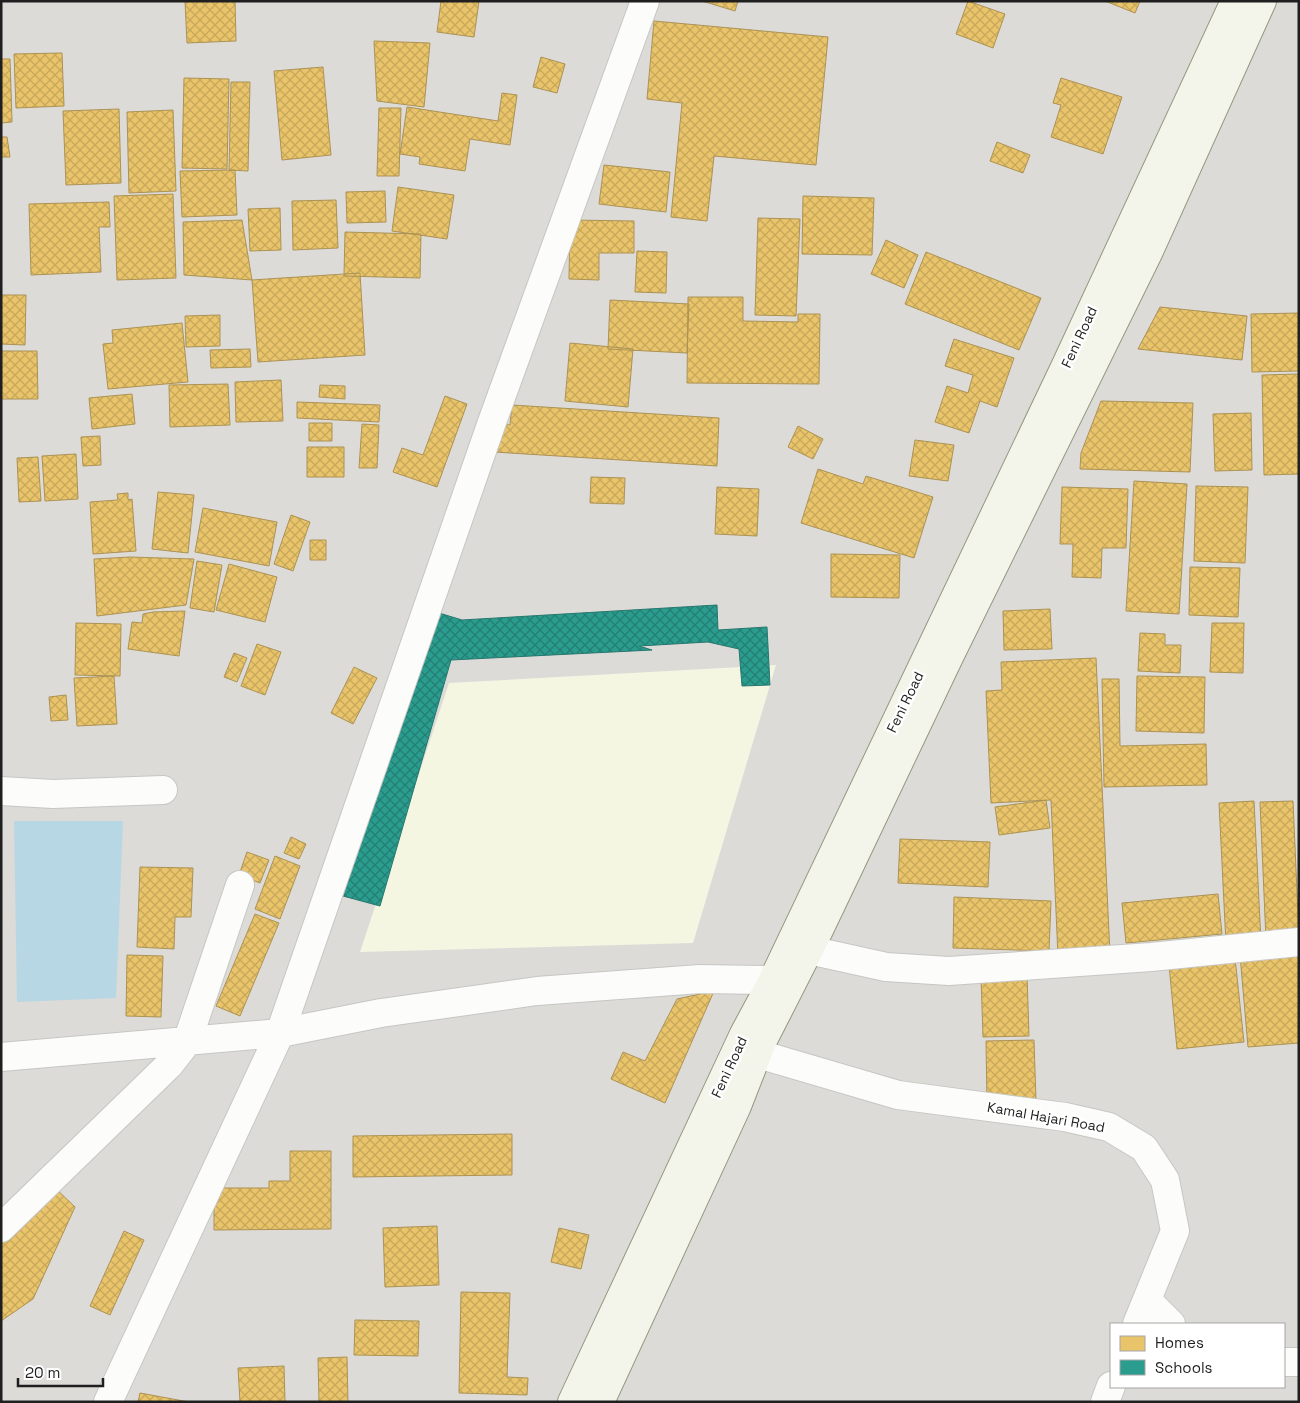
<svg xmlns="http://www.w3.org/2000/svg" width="1300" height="1403" font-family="'Space Grotesk',sans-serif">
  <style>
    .residential { fill: #dcdbd8; fill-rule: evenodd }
    .education { fill: #f5f6e2 }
    .water { fill: #b7d7e4 }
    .homes { fill: url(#homes-cross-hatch); stroke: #ac9254 }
    .schools { fill: url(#schools-cross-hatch); stroke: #27776d }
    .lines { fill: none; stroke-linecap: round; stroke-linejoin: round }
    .street-casing { stroke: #c6c6c3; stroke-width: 30 }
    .secondary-casing { stroke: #94987e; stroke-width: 30 }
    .street { stroke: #fcfcfb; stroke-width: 28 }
    .secondary { stroke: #f3f4ea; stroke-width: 28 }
    .labels { text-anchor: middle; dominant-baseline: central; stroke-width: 5; stroke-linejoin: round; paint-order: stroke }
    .street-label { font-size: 14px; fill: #1f1f1f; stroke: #fff }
  </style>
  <defs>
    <pattern id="homes-cross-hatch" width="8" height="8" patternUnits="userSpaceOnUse" patternTransform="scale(1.25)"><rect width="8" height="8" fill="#e9c46a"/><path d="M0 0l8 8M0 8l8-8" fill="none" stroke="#c7a85b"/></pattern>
    <pattern id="schools-cross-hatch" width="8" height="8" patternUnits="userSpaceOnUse" patternTransform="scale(1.25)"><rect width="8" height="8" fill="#2a9d8f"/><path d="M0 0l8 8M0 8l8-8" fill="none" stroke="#237f74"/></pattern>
  </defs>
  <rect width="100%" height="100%" fill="#edece7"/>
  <path class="residential" d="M1,1H1299V1402H1ZM1111,1324H1284V1387H1111Z"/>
  <path class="education" d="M776,665L693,943L360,952L449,683Z"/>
  <path class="water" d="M14,821H123L116,998L17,1002Z"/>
  <path class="homes" d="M185,1H235L236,41L187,43Z
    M441,1H479L474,37L437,32Z
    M702,1H738L735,11Z
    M968,1L1005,14L993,48L956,34Z
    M1105,1H1140L1135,13Z
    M654,21L828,37L816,165L714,156L707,221L671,217L682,103L647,99Z
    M374,41L430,43L424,107L377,101Z
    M62,53L64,106L16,108L14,54Z
    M541,57L565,64L557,93L533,87Z
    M1,59H10L12,122L1,123Z
    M323,67L331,155L282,160L274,71Z
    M184,78L229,79L227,169L182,168Z
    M1061,78L1122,97L1103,154L1051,137L1061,105L1053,103Z
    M231,82H250L248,171L229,170Z
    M502,93L517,95L510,145L470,139L465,171L419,164L420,157L400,154L407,107L498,121Z
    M379,108H401L399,176H377Z
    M119,109L121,183L66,185L63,111Z
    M173,110L176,191L129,193L127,112Z
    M1,137H7L10,157H1Z
    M997,142L1030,155L1023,173L990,161Z
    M604,165L670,172L666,212L599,204Z
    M235,170L237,215L182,217L180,171Z
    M398,187L454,195L447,239L392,231Z
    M385,191L386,222L347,223L346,192Z
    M173,194L176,278L117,280L114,196Z
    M803,196L874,198L872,255L802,254Z
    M336,200L338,248L293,250L292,201Z
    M109,202L110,227H99L101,272L31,275L29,204Z
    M280,208L281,250L250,251L248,209Z
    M758,218L800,219L796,316L755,315Z
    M242,220L252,280L184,275L183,222Z
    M570,220L634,221V253H599V280L569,279Z
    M345,232L421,234L420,278L344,276Z
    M886,240L918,255L904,288L871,274Z
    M637,251L667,252L666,293L635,292Z
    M926,252L1041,298L1019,350L905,304Z
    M360,273L365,355L258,362L252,280Z
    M1,295H26L25,345L1,344Z
    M688,297H743V321L798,322V314H820L819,384L687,383Z
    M610,300L689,304L687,353L608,349Z
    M1160,307L1247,316L1242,360L1138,349Z
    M1299,313V371L1252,372L1251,314Z
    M220,315V346L186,347L185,316Z
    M182,323L188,382L108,389L103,344L113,343L112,330Z
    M954,339L1014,358L997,407L980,401L969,433L935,422L947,386L968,393L973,375L945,366Z
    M570,343L633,349L628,407L565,401Z
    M250,349L251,367L211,368L210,350Z
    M1,351H37L38,399H1Z
    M1299,374V474L1264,475L1262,375Z
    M281,380L283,421L236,422L235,382Z
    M228,384L230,425L170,427L169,385Z
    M320,385L345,386V399L319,397Z
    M132,394L135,424L92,429L89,398Z
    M445,396L467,404L437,487L393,472L402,448L423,455Z
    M1101,401L1193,403L1190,472L1080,469L1081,453Z
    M297,402L380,405L379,422L297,418Z
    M512,405L719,418L717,466L494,452L496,424L510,425Z
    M1251,413L1252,470L1215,471L1213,414Z
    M309,423H332V441H309Z
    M362,424L379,425L377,468H359Z
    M798,426L823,439L813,459L788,447Z
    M100,436L101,465L83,466L81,437Z
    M915,440L954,445L948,481L909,476Z
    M307,447H344V477H307Z
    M76,454L78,499L45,501L42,456Z
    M38,457L41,501L19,502L17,458Z
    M818,469L863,484L866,476L933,497L914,558L801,523Z
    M591,477L625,478L624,504L590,503Z
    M1134,481L1187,484L1179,614L1126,611Z
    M1196,486L1248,487L1245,563L1194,561Z
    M717,487L759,489L757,536L715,534Z
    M1062,487L1128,489L1126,548H1102L1101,578L1072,577L1073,544H1060Z
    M158,492L194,495L188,553L152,549Z
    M128,493V500L132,499L136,551L93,554L90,502L118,500L117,494Z
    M203,508L277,522L269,566L195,552Z
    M291,515L310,522L293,571L274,564Z
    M310,540H326V560H310Z
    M831,554L900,555L899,598L831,597Z
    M130,557L194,559L186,605L97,616L94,559Z
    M197,561L222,565L214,612L190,608Z
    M229,564L277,577L265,622L216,610Z
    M1190,567L1240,568L1238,617L1189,615Z
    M1050,609L1052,649L1004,650L1003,611Z
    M185,611L179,656L128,649L132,622L142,623L143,614L153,612Z
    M76,623L121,624L120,676L75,675Z
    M1212,623H1244L1243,673L1210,672Z
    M1140,633L1165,634V645H1181L1180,673L1138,671Z
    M257,644L281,652L265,695L241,686Z
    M234,653L247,658L237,682L224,677Z
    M1096,658L1110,954L1058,956L1051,800L991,803L986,691L1002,690L1001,662Z
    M354,667L377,678L353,724L331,713Z
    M114,676L117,724L77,726L74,678Z
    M1137,676L1205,677L1204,733L1136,731Z
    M1102,679H1119L1120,746L1206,744L1207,785L1104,787Z
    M66,695L68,720L51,721L49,697Z
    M1046,800L1050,828L999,835L995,807Z
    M1254,801L1261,942L1226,944L1219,803Z
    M1293,801L1299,938L1266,940L1260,802Z
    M291,837L306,844L299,859L284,853Z
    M900,839L990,842L988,887L898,883Z
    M247,852L269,860L260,883L239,875Z
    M275,856L300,866L280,919L255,909Z
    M140,867L193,868L191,917H175L174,949L137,947Z
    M1218,894L1222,934L1126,943L1122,903Z
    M954,897L1051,901L1049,951L953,948Z
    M255,914L279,923L240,1016L216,1006Z
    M1299,950V1043L1248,1047L1240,955Z
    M127,955L163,956L161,1017L126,1016Z
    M1235,958L1244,1042L1177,1049L1169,965Z
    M1027,975L1029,1036L983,1037L981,976Z
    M714,991L665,1103L611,1079L623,1052L645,1061L677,999Z
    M1034,1040L1036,1102L987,1103L986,1041Z
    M512,1134V1175L353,1177V1136Z
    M290,1151H331V1229L214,1230V1188H269V1181H290Z
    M53,1186L75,1207L33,1299L1,1321V1238Z
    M437,1226L439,1285L385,1287L383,1228Z
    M559,1228L589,1235L581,1269L551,1262Z
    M124,1231L144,1240L110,1315L90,1306Z
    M461,1292L510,1293L507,1377L528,1378L527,1395L459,1393Z
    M355,1320L419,1321L418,1356L354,1355Z
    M347,1357L348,1402H319L318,1358Z
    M284,1366L285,1402H240L238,1368Z
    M140,1393L189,1402H138Z"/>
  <path class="schools" d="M717,605L718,630L767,627L770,685L742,686L739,649L708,642L639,646L652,650L451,660L380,906L343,896L341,862L426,609L462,620Z"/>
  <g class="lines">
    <g class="street-casing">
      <path id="street" d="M1,791L53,794L163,790
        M809,950L886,967L949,971L1151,957L1299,942
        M758,1054L898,1095L1065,1117L1109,1127L1144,1148L1165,1180L1175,1231L1137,1324
        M1,1057L280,1033L381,1013L537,991L700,979L773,980
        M1,1228L169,1065L187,1042L240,885
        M1147,1300L1171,1324
        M1284,1362H1299
        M108,1402L280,1033L492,422L645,1
        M1105,1402L1111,1386"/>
    </g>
    <g class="secondary-casing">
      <path id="secondary" d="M572,1402L744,1034L773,980L1066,365L1235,1
        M600,1402L737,1106L762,1042L818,932L949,657L1149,251L1262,1"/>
    </g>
    <use href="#street" class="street"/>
    <use href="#secondary" class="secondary"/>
  </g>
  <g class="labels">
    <g class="street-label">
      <text transform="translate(1079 337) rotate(-65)">Feni Road</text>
      <text transform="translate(905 702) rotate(-64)">Feni Road</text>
      <text transform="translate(729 1067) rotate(-65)">Feni Road</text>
      <text transform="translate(1046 1117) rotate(10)">Kamal Hajari Road</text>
    </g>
  </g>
  <rect width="1300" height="1403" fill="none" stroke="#1f1f1f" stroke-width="5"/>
  <rect x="1110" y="1323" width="175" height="65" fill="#ffffff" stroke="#a5a5a5"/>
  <rect x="1120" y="1336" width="25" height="15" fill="#e9c46a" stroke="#a5a5a5"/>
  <text x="1155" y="1348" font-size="15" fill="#1f1f1f">Homes</text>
  <rect x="1120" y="1360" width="25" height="15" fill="#2a9d8f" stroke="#a5a5a5"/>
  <text x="1155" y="1373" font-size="15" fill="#1f1f1f">Schools</text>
  <path d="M18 1378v8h85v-8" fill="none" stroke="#1f1f1f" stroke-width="2.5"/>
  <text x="25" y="1378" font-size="15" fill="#1f1f1f" stroke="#ffffff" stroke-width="4" paint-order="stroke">20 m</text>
</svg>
